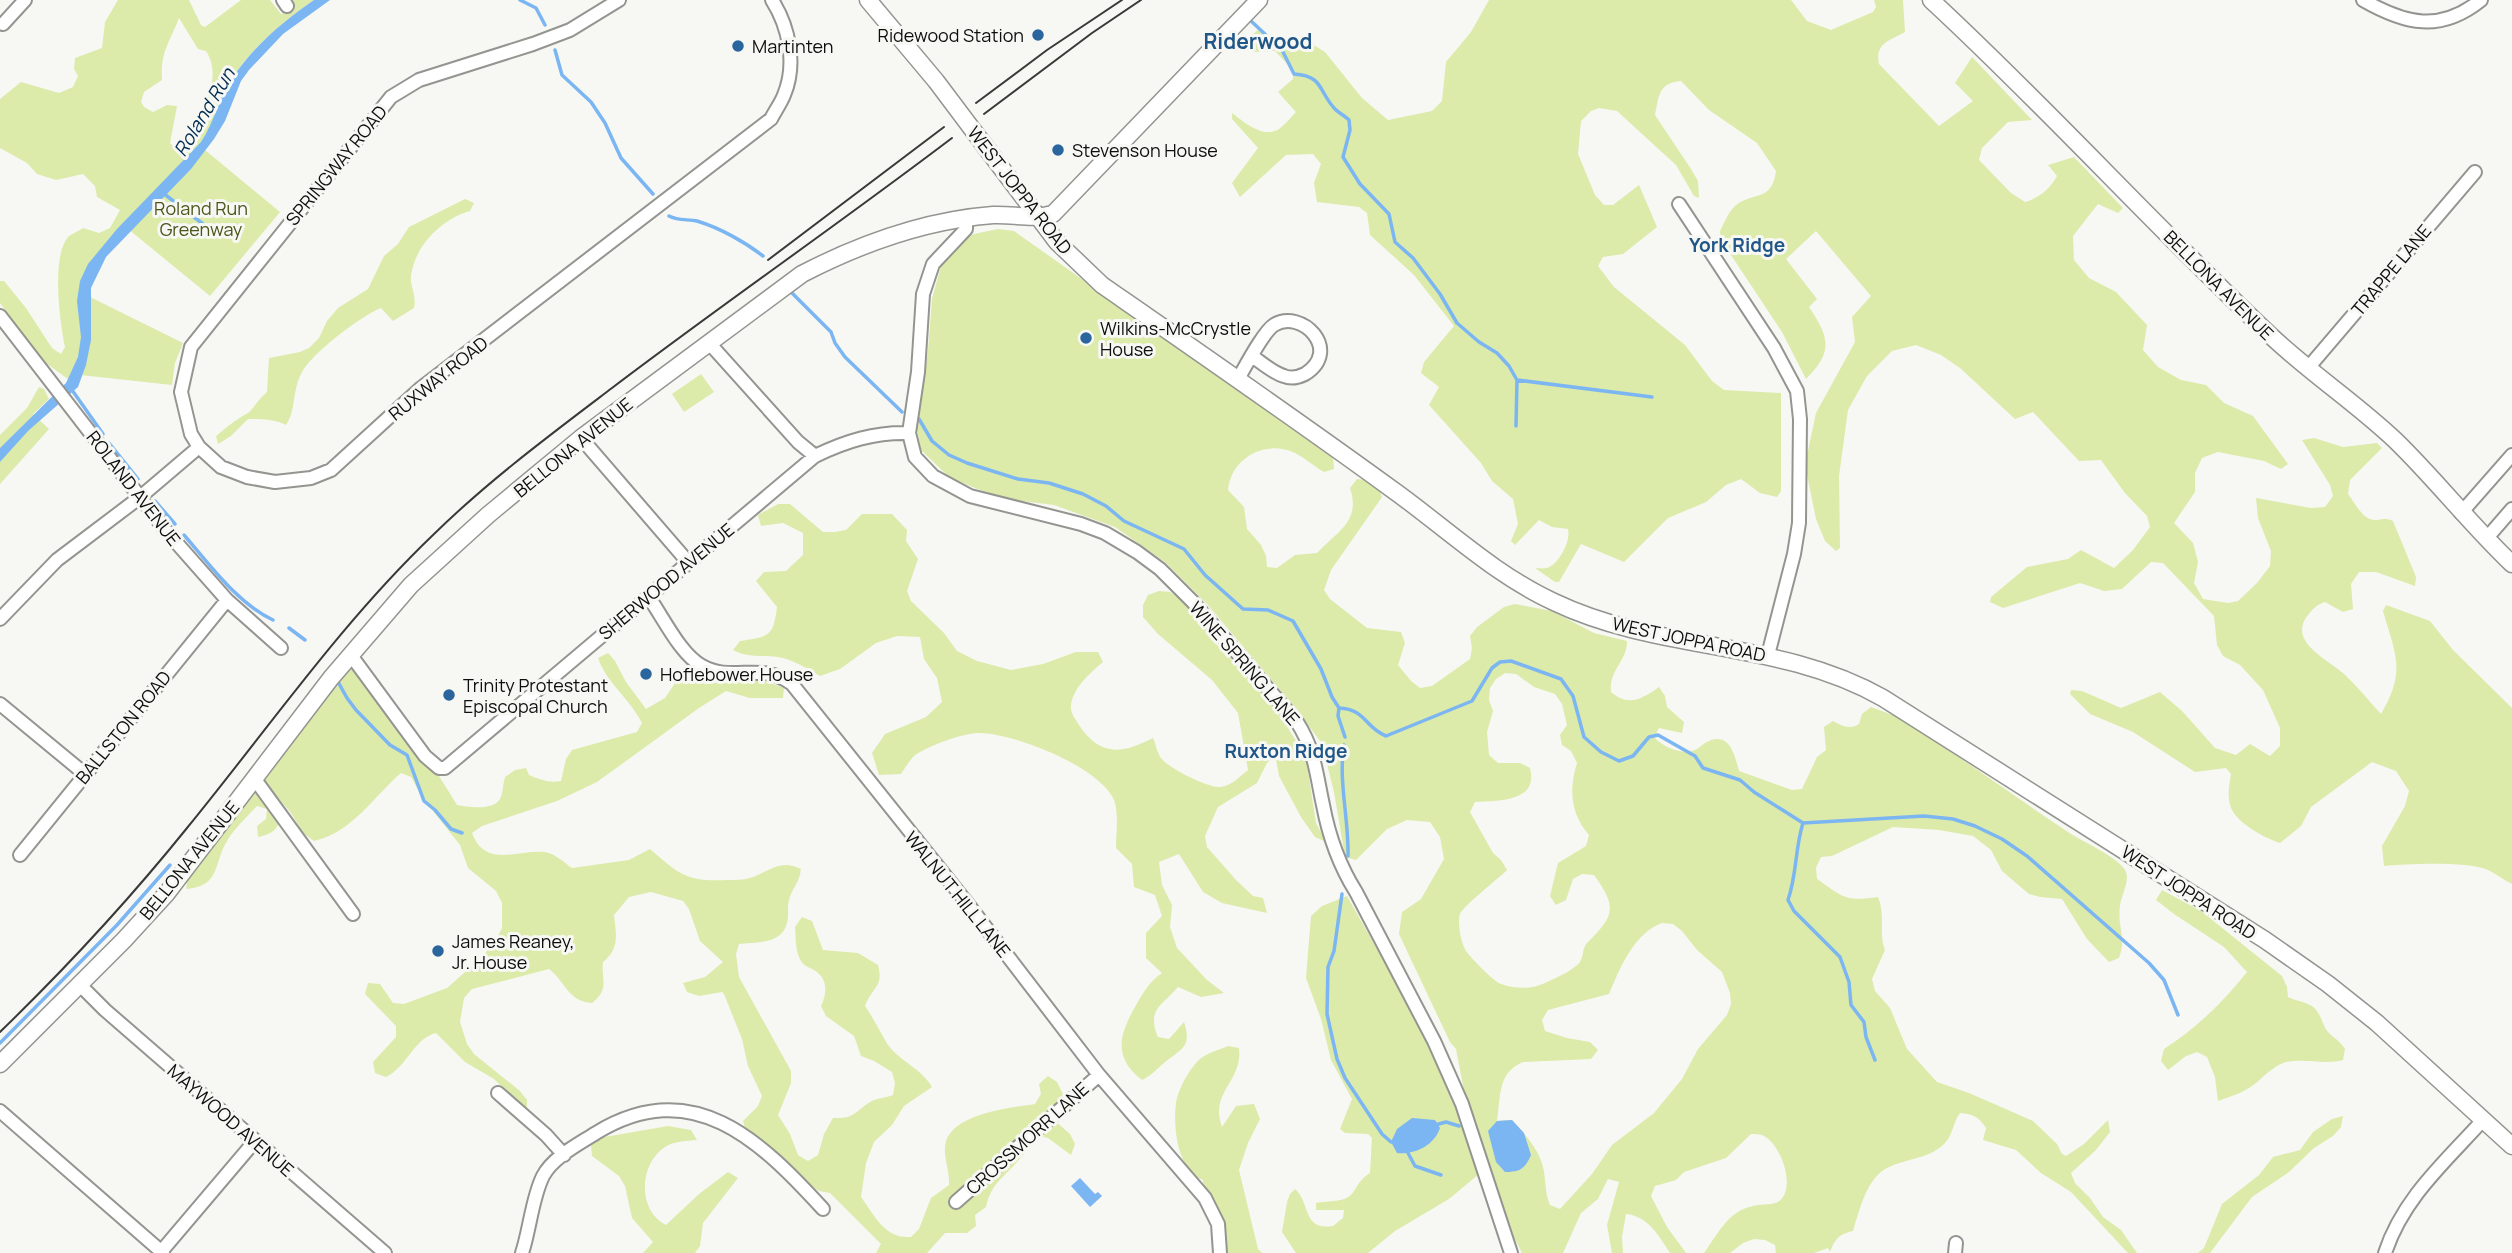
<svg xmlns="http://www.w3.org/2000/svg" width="2512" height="1253" font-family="Manrope,sans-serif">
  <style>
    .green { fill: #dceaaa; fill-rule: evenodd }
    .water { fill: #7bb6f3 }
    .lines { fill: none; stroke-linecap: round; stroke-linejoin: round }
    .stream { stroke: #7bb6f3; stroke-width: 3.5 }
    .minor-casing { stroke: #949591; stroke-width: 16 }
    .tertiary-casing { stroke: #949591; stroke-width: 19 }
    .minor { stroke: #fff; stroke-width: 12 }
    .tertiary { stroke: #fff; stroke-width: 16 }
    .tram { stroke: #393a38; stroke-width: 2 }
    .poi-dot { fill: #2b659d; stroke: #f7f8f4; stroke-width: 2.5 }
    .labels { text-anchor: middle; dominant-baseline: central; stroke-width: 6; stroke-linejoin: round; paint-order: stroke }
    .poi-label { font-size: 18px; fill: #0d0e0d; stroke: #f7f8f4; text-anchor: start }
    .street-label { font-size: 18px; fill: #0d0e0d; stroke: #f7f8f4 }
    .park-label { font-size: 18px; fill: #4c561b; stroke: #f7f8f4 }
    .water-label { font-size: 19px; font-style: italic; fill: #002c52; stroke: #f7f8f4 }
    .neighbourhood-label { font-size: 19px; font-weight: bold; fill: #215688; stroke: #f7f8f4 }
    .quarter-label { font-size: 21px; font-weight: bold; fill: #215688; stroke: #f7f8f4 }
  </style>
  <rect width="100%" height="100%" fill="#f7f8f4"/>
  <path class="green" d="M118,0H189L201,25L205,27L241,0H270L281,14L292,10L294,3L293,0H314C287,19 249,49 233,78C220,100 215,126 199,145L280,212L210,296L122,224L86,295L183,343L175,363L172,385L71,374L68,379L43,361L0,303V281H4L26,308L52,348L61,354L65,347C60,323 51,257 68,237C71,234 79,231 83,228L99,233L110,228L120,210L97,197L95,186L83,174L56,180L37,174L27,163L0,148V99L21,82L59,93L73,87L78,76L74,69L75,58L102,48L105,22ZM179,18L198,49L206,51C226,82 196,120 179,147H174L170,143L177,106L167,105L153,112L144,107L141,102L144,92L162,80C160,52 170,42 179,18Z
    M1489,0H1791L1807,21L1831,30L1873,12L1876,7L1874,0H1903L1905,32C1889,41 1875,43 1879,64L1939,126L1973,101L1955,83L1972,57L2032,120L2008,122L1982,148L1979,160L2011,193L2025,202C2040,197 2049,190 2057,176L2048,165L2074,157L2123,208L2118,213L2098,204L2073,236L2074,260L2089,278L2116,292L2147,325L2143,350L2158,367L2181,380L2206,385L2224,403L2253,416L2288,464L2281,469L2264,461L2218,452L2202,458L2195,473V492L2174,523L2193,543L2198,562L2194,583L2203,599L2228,603L2238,601L2257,583L2270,566L2271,551L2258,518L2256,498L2311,508L2325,507L2333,496L2330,485L2302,440L2314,438L2343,447L2377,443L2382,448L2350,480L2348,494C2355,503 2363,521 2376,520C2384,519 2386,518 2393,521L2416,577L2415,586L2376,572H2359L2351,584L2353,609L2343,612L2325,602C2316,605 2313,609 2308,615C2287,641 2327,659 2343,673C2357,686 2369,701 2381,714C2406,671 2396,656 2383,611L2386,605L2430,621L2453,650L2512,708V884C2504,880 2496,874 2488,870C2466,861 2409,864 2384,866L2382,846L2405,806L2409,791L2396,771L2372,762L2311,807L2301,826L2280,843C2265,838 2238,824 2231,808C2227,797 2229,785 2231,774L2226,768L2195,772L2133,732L2090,714L2070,694L2071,690L2082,691L2121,708L2160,692L2182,711L2215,748L2236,755L2250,744L2270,756L2280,746V728L2263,690L2240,665L2223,656L2217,645L2214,616L2163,563L2151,562L2122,589L2104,591L2080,583L2003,608L1990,602L1991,597L2027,567L2068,559L2081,550L2114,568L2133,550L2150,527L2147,516L2125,493L2101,460L2079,461L2033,412L2015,419L1960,368L1941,355L1916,345L1892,351L1867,376L1848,410L1839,476L1840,548L1836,551L1825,541L1816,519L1805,465L1816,413L1855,342L1852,317L1871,296L1816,231L1786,259L1817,299L1809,307C1829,337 1834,351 1806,379L1782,332L1721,240L1720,231C1724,223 1729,211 1735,206C1752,191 1772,203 1776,171L1757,143L1709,110L1681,81C1658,83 1659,96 1655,115L1691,169L1698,181L1699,198L1694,196L1676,165L1617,111L1599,108L1591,111L1581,121L1578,154L1595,195L1604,205H1613L1639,185L1657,227L1623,254L1603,257L1598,266L1614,287L1685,345L1712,381L1724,390L1781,393V491L1777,497L1760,493L1741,479L1726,485L1706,502L1668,518L1624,562L1581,544L1559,582H1555L1535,568C1539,568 1543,569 1547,568C1559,564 1571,541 1568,529L1552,527L1539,520L1515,545L1511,541L1518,524L1513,499L1492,481L1481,463L1429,405L1439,387L1421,373L1424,362L1454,326L1414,275L1370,235L1367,213L1359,207L1317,202L1314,183L1321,164L1313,154L1286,155L1240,197L1232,183L1258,148L1232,119V113C1244,122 1263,139 1279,129C1285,125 1291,117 1296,112L1278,92L1293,79V70L1275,51L1251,52L1243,46L1246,40L1258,30L1284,44H1312L1325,52L1362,98L1388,120L1432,111L1442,101L1446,62L1471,32Z
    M465,199L474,203L470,211C442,219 415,245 411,276C410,287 417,296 414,308L393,321L381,308C361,316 310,354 301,374C292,392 296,411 286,425C275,419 261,419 248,419L231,436L218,444L216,436C228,426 235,420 248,413C252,411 259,398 267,392L269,358L300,352L309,348L319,338L327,321L338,308L368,289L384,256L398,244L409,227Z
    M998,229L1014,231L1333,457L1334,469L1324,472C1314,466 1305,458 1295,453C1265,439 1231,458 1228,490L1244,507L1247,529L1261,545L1266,556L1267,567L1277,568L1295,555L1317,553C1338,531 1361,521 1350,488L1357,479L1368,480L1378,486L1382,497L1331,570L1324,590L1330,599L1367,628L1401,632L1405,643L1398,665L1411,681L1420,688L1432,686L1470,659L1472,648L1470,636L1477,627L1504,607L1515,604L1552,611L1594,633L1627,641C1627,662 1609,669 1611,692C1629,707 1642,699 1659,687L1665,696L1667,707L1684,722L1682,733L1659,728L1654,737C1663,747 1680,755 1695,750C1700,748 1703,743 1709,741C1730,732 1735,756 1739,771L1792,790L1802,789L1817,757L1826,750L1824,727L1833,721C1842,726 1850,730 1859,724L1862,714L1871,707L1903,719L1921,733L1941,745C1984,774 2027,805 2071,834C2084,842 2117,857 2125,870C2131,880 2121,895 2120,906C2117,928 2127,936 2119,958L2109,962L2087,939L2062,899L2040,897L2029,894L2002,871L1991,850L1973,836L1939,830L1893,827L1832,856L1821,857L1816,868L1817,879C1843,897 1845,902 1878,897C1886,915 1878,933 1885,950L1872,979L1875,991L1890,1008L1907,1049L1937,1082L1969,1093L2033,1121L2057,1144L2062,1154L2066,1156L2084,1144L2108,1120L2110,1132L2096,1150L2071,1173L2075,1183L2090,1198L2103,1217L2121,1230L2137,1253H2128L2071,1192L2041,1173L2016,1150L1983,1140L1986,1128C1979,1117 1973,1114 1960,1113C1953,1122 1953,1135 1945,1143C1928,1161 1899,1158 1881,1172C1865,1185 1859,1212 1853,1231C1839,1234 1835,1239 1830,1252L1828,1248L1814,1253H1776L1775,1245L1765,1240L1754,1239L1743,1243L1730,1253H1704C1718,1234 1728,1211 1753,1206C1764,1203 1777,1207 1783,1197C1794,1180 1779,1142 1762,1135C1758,1134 1754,1134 1751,1134L1726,1158L1684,1172L1676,1180L1655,1186L1651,1196L1667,1227L1686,1253H1670C1659,1236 1648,1216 1626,1214L1622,1237L1623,1253H1612L1607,1225L1619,1182L1608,1179L1598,1199L1581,1213L1563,1253H1522C1512,1231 1492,1205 1494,1180L1468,1112L1456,1049L1450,1042L1399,934L1402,912L1421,899L1444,859L1440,837L1430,822L1407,820L1387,829L1356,860L1345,857L1334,792L1322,744L1298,711L1207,604L1165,562L1115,527L1054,505L999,498L949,477L921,450L917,429L928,351L932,299L941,266L962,240L974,234ZM1505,673L1516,674L1534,687L1555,694L1562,704L1567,725L1560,735L1562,745L1571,751L1577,763C1569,789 1570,813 1589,835L1586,846L1558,863L1550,896L1556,905L1566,900L1573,879L1582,874L1594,875C1618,908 1614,916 1587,943C1582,949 1584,955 1580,962C1575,970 1543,985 1533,987C1524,989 1509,987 1501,984C1494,982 1470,957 1466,951C1461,942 1457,923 1460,914C1463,906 1498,879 1507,870L1501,860L1493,853L1470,812L1475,802C1498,801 1539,802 1530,768L1520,763H1498L1489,755L1487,732L1493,711L1489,700L1490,688L1496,679ZM1662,923L1673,924L1682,931L1697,950L1722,972L1730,993L1731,1004L1727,1015L1698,1049L1682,1079L1654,1113L1612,1145L1592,1174L1560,1209L1550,1205C1545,1193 1546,1184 1544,1172C1542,1153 1525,1134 1512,1120L1497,1121C1501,1096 1497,1073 1523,1062L1591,1059L1598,1050L1590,1042L1567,1038L1545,1031L1542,1020L1548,1010L1609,994C1620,968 1634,933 1662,923Z
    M701,374L714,392L684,412L672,394Z
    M39,387L44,389L49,399L33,414L49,429L0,484V435L27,408Z
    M778,504H790L823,532H835L846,530L862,514H892L907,530L906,541L918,559L907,591L911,601L944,633L957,651L977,661L1011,670L1043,664L1076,652H1098L1103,662C1090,673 1073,688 1071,705C1070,713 1075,718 1079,725C1100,757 1122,754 1153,738C1156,744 1157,753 1161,758C1168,768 1208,788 1220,787C1232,786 1240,776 1248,770L1238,713L1212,680L1158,634L1143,617V605L1148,595L1159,591L1170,592L1189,604L1213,641L1271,699L1306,758L1316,823L1326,842L1315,837L1301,817L1279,776L1275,754L1267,763L1257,783L1218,807L1205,836L1207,847L1236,880L1253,896L1263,898L1267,913L1222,903L1203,892L1179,854L1159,862L1162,885L1172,905L1170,927L1177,948L1207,980L1224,993L1201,997L1178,987C1163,1005 1146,1009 1158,1037L1169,1039L1184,1022C1191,1044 1185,1047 1169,1059C1159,1066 1153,1075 1142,1080C1113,1058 1119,1035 1135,1007C1142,994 1150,981 1162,973L1146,958V933L1162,916L1155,895L1134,887L1132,864L1116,848C1116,834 1119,813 1114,800C1100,767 1014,733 979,733C965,732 925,747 914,756C909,761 905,768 901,774L879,775L872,753L885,734L926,717L942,702L937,678L924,659L920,637L897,636L876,643L840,669L820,676C806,668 794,660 778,657C762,655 747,658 733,650L740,641C770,636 773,637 777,607L756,581L764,572L786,571L803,555V533L783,523L761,526L758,515Z
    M608,653L615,661L626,682L646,709L665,698L683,671L704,682L726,683L737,679H759L784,688L783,698H750L726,691L699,708L597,782L557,801L482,826L472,833C485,868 516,850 544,852C555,853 563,862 572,868L629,860L650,849C680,875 687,882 728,880C735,880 743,880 750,878C769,872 780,858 801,869C799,884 792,888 789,900C787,907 789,916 787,923C782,944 757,942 739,944L736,954L739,977L791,1071V1083L778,1115L790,1134L798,1155L808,1161L818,1155L824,1134L833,1118C855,1119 854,1112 870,1102C876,1098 886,1098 893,1095L895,1083L892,1072L874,1061L861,1056L854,1036L826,1016L821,1006C826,996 828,982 819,974C814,968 805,968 801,961C795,952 796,937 795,927L802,917L812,921L823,950L858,953L878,965C884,987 872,987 865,1006C874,1019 880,1032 888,1045C901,1062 922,1069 932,1087L904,1106L892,1125L874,1142L866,1163L861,1197C875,1216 885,1239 911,1237L919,1229L931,1198L949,1185C950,1170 942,1155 946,1141C956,1113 1010,1108 1035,1104L1041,1094L1039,1084L1048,1076L1057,1082L1064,1096L952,1202L1053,1119L1070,1134L1075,1144L1071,1155L1048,1138L1037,1135C1031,1144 1025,1154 1017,1162C1003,1178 991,1184 986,1207L975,1215L976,1226L967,1233H945L927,1253H876L881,1244L830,1193L819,1191L809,1184L776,1153L746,1131L743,1121L758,1106L762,1096L748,1066L742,1039L724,994L722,992L699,996L687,992L683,983L705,977L723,962L700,941L689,909L683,901L651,892L629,897L614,915C616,935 620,948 603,962C601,981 610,989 592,1003C567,1001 566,982 549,969L472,989L464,998L460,1022L467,1044L474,1054L520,1091L527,1100V1112L494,1079L465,1062L436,1033C413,1039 408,1066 386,1077L375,1073L373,1062L396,1037V1026L365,994L368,983L380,984L393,1003L404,1004L447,988L481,958L496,940L502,928V903L496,891L468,868L460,845L422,797L411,777L401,773C373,797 353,832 314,841L303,833L291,813L262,779L350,663L416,755L439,776L457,805C468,807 493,811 500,799C503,794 503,783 505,777L515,770L526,768L529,775C541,780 549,783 561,781L566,759L572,750L637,732L642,723C630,699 606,682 598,658Z
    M251,785L281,816C278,830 272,834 258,837L257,826L266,819L267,809L257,806C247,817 234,829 227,841C213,864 221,886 186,889L189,871Z
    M2162,890L2201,911L2282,976L2287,987L2288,997C2296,1001 2303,1001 2310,1005C2322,1011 2321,1025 2329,1033C2335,1039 2340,1041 2345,1049L2343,1060C2324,1065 2305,1058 2286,1062C2271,1066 2262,1080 2249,1088C2240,1094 2228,1097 2218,1101L2215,1077L2207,1057L2197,1052L2186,1056L2168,1070L2161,1061L2164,1049C2197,1028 2223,1002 2247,972L2224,947L2174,914L2156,900Z
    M1347,896C1398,987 1452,1072 1479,1174L1449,1199L1395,1231L1368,1253H1296L1282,1232L1287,1202L1290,1194L1295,1189C1311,1203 1302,1231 1333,1226L1343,1218L1344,1210H1316V1203C1328,1200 1346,1204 1354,1191C1359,1183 1362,1178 1370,1173L1372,1138L1368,1134L1345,1133L1340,1129L1352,1099L1331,1060L1321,1019L1306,978L1311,916L1322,906Z
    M1228,1046L1239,1048C1243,1082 1209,1092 1222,1127L1236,1106L1254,1104L1260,1119L1248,1143L1239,1170L1258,1249L1262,1253H1227C1227,1227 1219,1204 1203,1183V1180C1177,1170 1173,1127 1176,1103C1178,1090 1189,1069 1199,1060C1206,1053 1219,1050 1228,1046Z
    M2343,1116L2341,1127L2333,1136L2314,1148L2289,1172L2252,1197L2210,1253H2198L2204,1248L2222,1204L2259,1175L2273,1157L2300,1150L2313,1132L2332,1119Z
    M668,1126L691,1130L697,1140C686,1141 674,1141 665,1147C639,1164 637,1210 666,1225L699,1194L728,1172L738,1178L703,1223L700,1246L695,1253H643L653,1242L632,1218L625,1186L619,1176L592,1156L591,1145L599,1138Z"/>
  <path class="water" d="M314,0H330L283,34L249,70L241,81L225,121L214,139L191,169L106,257L91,288V340L86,365L78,387L28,431L0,462V448L66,383L78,357L81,337L77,301L80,281L88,264L117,229L201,142C215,121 220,95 235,74C256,44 285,20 314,0Z
    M1412,1118L1435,1120L1440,1128C1434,1146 1414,1155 1397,1153L1391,1142L1397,1129Z
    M1512,1120L1524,1133L1531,1155C1525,1169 1520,1172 1505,1172L1496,1162L1488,1131L1497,1121Z
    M1080,1178L1095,1194L1098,1192L1102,1196L1090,1207L1071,1186Z"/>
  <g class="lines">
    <path class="stream" d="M520,0L536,8L545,25
      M1251,21L1282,50L1294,74C1324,76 1318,91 1335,109C1339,113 1345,116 1349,120L1350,130L1343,157L1360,184L1389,214L1395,242L1413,258L1440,294L1457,323L1479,342L1497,353L1509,366L1517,380L1516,426
      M555,50L562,75L591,102L605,123L621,158L653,194
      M163,193L203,224
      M669,216C678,221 688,219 697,221C720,228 745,242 763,256
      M791,292L831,332L835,343L845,357L902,412
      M1517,380L1652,397
      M72,390L103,434
      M919,419L932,441L949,455L967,463L1018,479L1049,483L1083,494L1106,506L1124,521L1184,549L1205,575L1243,609L1268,610L1293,621L1321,669L1332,697L1339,708L1338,716L1345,737
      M109,443L138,479
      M155,501L175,524
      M184,535C210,565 237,603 273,620
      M289,628L305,640
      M337,680L347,698L356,710L390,745L407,755L424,801L435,810L451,829L462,833
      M1339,708C1366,709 1365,728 1386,736L1472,701L1492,668L1500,662L1511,661L1561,679L1573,696L1584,737L1601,752L1619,761L1633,756L1649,737L1658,735L1695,756L1703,768L1740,780L1754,792L1803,823L1924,816L1953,819L1975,826L2002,839L2027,856L2149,963L2164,980L2178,1015
      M1344,745C1338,781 1349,819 1348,856
      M1803,823C1795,848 1797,874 1788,900L1794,911L1840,957L1849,982L1851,1005L1864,1022L1866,1037L1875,1060
      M1342,894L1334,951L1328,967L1327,1014L1337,1059L1345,1078L1382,1134L1391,1142L1395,1141
      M0,1043L117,925L170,865
      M1435,1125L1446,1122L1459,1126
      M1408,1153L1415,1166L1441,1175"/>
    <g class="minor-casing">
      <path id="minor" d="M283,0L287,6
        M619,0L570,30L533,44L419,80L391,97L191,347L181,392L191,434L199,447L221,467L247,477L275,482L311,478L331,470L421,388L771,119C775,111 781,103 784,95C797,64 789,27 772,0
        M2363,0C2405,24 2440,33 2481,0
        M3,24L25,0
        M1679,204L1774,348L1797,391L1800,419L1799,523L1794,554L1768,655
        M966,220V229L933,264L923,294L918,372L909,433L915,457L933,476L970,496L1081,524L1105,533L1137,552L1160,569L1193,602L1297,722C1315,750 1316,773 1323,805C1329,837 1339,865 1356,892L1434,1041L1462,1104L1511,1253
        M0,316L167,532L227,600L281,648
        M710,344L798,442L815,456
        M2308,368L2475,172
        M1238,379C1245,367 1264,331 1274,325C1301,308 1343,350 1305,374C1299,377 1291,379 1284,376C1273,373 1262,363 1252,356
        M581,438L688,562
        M2461,513L2512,455
        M2486,539L2512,509
        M648,596C663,617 680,654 702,666C731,683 762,661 792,684L967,903L1099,1075L1205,1198L1218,1224L1220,1253
        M0,619L57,560L139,498L199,447
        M350,654L425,756L439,768H445L815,456C846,441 875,432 909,433
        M0,704L85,774
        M254,778L353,914
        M20,855L227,600
        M80,985L105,1010L385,1253
        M498,1093L546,1135L564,1155
        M0,1111L163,1253
        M956,1202L1099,1075
        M160,1253L255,1141
        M522,1253C530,1229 532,1198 543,1176C553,1157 579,1144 596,1133C692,1074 760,1140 823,1209
        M1955,1253L1956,1243
        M2385,1253C2403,1198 2445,1162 2483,1120"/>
    </g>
    <g class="tertiary-casing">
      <path id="tertiary" d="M868,0L936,81L1057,242L1102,285C1200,353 1297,420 1393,490C1446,528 1495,575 1554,602C1661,653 1779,639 1883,698L2265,940L2328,984L2377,1023L2512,1146
        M1931,0C2048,108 2154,226 2270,335C2310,373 2356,403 2396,441C2436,480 2471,525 2512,564
        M0,1064L124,940L167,893L331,678L411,585L488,515L581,438L802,274C860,244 927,220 993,215C1014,214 1032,220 1053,214L1259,0"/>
    </g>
    <use href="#minor" class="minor"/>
    <use href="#tertiary" class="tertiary"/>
    <path class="tram" d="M976,103L1047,50L1122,0
      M984,114L1092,33L1141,0
      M768,260L944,127
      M0,1032C66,968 129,900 187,828C268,729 340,624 433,535C488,481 550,435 612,388C724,303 840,223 952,138"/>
  </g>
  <g class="poi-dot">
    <circle cx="1038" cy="35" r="7"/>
    <circle cx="738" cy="46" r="7"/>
    <circle cx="1058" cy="150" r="7"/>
    <circle cx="1086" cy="338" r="7"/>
    <circle cx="646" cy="674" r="7"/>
    <circle cx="449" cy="695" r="7"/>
    <circle cx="438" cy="951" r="7"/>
  </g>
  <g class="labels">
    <g class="poi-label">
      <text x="1024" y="35" text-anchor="end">Ridewood Station</text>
      <text x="752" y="46">Martinten</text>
      <text x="1072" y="150">Stevenson House</text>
      <text x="1100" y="328">Wilkins-McCrystle<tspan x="1100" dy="21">House</tspan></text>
      <text x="660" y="674">Hoflebower House</text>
      <text x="463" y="685">Trinity Protestant<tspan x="463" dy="21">Episcopal Church</tspan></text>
      <text x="452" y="941">James Reaney,<tspan x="452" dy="21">Jr. House</tspan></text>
    </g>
    <g class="street-label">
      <text transform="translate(336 165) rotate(-51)">SPRINGWAY ROAD</text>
      <text transform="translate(1020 190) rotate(52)">WEST JOPPA ROAD</text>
      <text transform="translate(2391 270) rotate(-50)">TRAPPE LANE</text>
      <text transform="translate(2219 285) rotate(45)">BELLONA AVENUE</text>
      <text transform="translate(438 378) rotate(-39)">RUXWAY ROAD</text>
      <text transform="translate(573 447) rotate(-39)">BELLONA AVENUE</text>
      <text transform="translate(134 488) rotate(52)">ROLAND AVENUE</text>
      <text transform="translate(666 581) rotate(-40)">SHERWOOD AVENUE</text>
      <text transform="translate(1689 639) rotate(12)">WEST JOPPA ROAD</text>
      <text transform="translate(1245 663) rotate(49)">WINE SPRING LANE</text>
      <text transform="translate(123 727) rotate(-51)">BALLSTON ROAD</text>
      <text transform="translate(189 860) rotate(-51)">BELLONA AVENUE</text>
      <text transform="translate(2189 892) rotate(33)">WEST JOPPA ROAD</text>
      <text transform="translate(958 894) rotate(51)">WALNUT HILL LANE</text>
      <text transform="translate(231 1120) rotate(41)">MAYWOOD AVENUE</text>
      <text transform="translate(1027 1138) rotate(-42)">CROSSMORR LANE</text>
    </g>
    <g class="park-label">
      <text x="201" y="208">Roland Run<tspan x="201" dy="21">Greenway</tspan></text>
    </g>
    <g class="water-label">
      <text transform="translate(204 112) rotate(-59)">Roland Run</text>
    </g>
    <g class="neighbourhood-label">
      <text x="1737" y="245">York Ridge</text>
      <text x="1286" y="751">Ruxton Ridge</text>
    </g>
    <g class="quarter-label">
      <text x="1258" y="41">Riderwood</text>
    </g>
  </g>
</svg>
